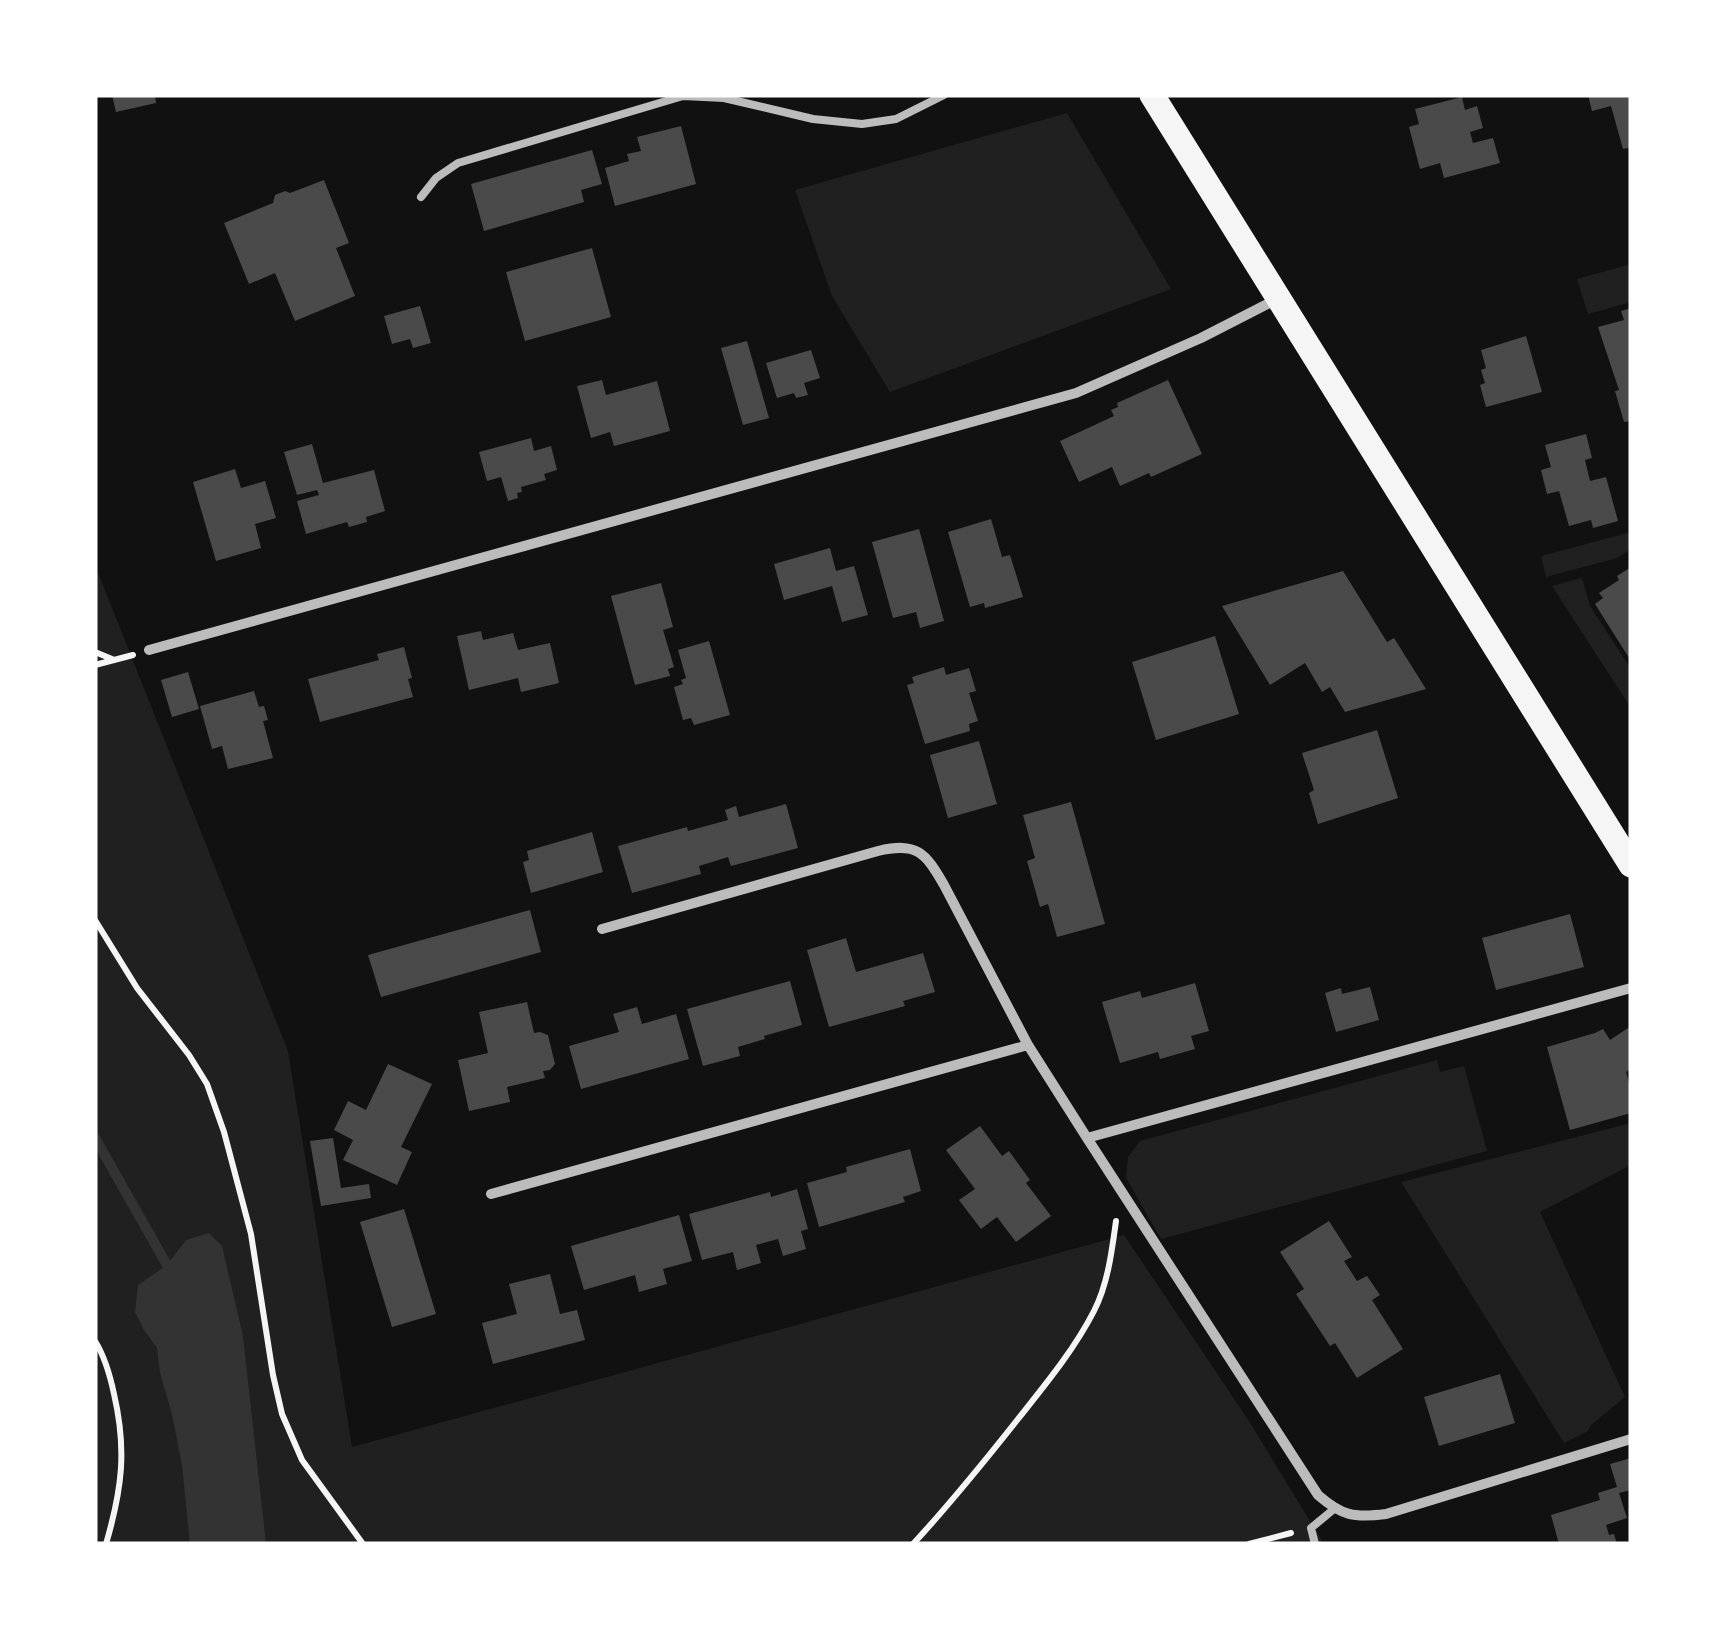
<svg xmlns="http://www.w3.org/2000/svg" width="1726" height="1639" font-family="'Work Sans',sans-serif">
  <style>
    .green { fill: #202020 }
    .water { fill: #333 }
    .lines { fill: none; stroke-linecap: round; stroke-linejoin: round }
    .stream { stroke: #333; stroke-width: 10 }
    .building { fill: #4a4a4a }
    .path { stroke: #f5f5f5; stroke-width: 6 }
    .service { stroke: #bcbcbc; stroke-width: 8 }
    .minor { stroke: #bcbcbc; stroke-width: 10 }
    .primary { stroke: #f5f5f5; stroke-width: 25 }
  </style>
  <rect width="100%" height="100%" fill="#111"/>
  <path class="green" d="M1067,113L1171,289L890,392L832,296L795,190Z
    M1631,264V302L1588,314L1577,279Z
    M1631,532V549L1617,558L1546,577L1541,556Z
    M95,565L288,1051L352,1447L1124,1235L1249,1421L1324,1544H95Z
    M1582,578L1590,606L1631,669V708L1552,586Z
    M1437,1060L1440,1072L1464,1066L1487,1151L1161,1239L1126,1178L1128,1157L1140,1141Z
    M1631,1123V1165L1540,1212L1625,1397L1591,1425L1588,1431L1564,1443L1401,1182Z"/>
  <path class="water" d="M209,1233L222,1246L243,1336L266,1544H190L182,1465L172,1414L160,1373L157,1348L144,1330L135,1312L138,1285L167,1265L186,1240Z"/>
  <g class="lines">
    <path class="stream" d="M95,1138L167,1265"/>
  </g>
  <path class="building" d="M112,95H155L156,103L116,112Z
    M1588,95H1631V156L1628,148L1623,149L1611,106L1592,111Z
    M1462,97L1465,110L1477,106L1483,128L1470,132L1473,143L1493,138L1500,163L1444,178L1440,163L1420,169L1409,127L1419,124L1415,109Z
    M681,126L696,184L615,206L605,168L629,161L627,154L641,151L637,137Z
    M592,150L602,184L581,190L584,202L484,231L471,184Z
    M324,180L349,243L336,248L355,296L295,321L275,273L249,284L224,223L273,203L275,195L285,191L290,193Z
    M592,248L611,317L525,341L506,272Z
    M420,306L431,343L413,348L410,339L392,344L384,316Z
    M1631,308V421L1624,422L1615,391L1619,390L1598,327L1624,320L1621,311Z
    M1526,336L1542,392L1486,407L1480,385L1485,383L1481,370L1486,368L1481,350Z
    M747,341L769,418L743,425L721,348Z
    M811,350L820,378L804,383L808,395L796,398L794,393L777,398L766,363Z
    M602,380L606,395L657,381L670,431L614,446L610,432L591,438L577,386Z
    M1168,380L1202,454L1151,477L1149,473L1120,486L1112,467L1079,482L1060,441L1114,416L1111,410L1118,407L1117,403Z
    M1586,434L1592,458L1585,460L1590,481L1606,477L1618,521L1593,528L1591,520L1569,526L1559,491L1547,494L1541,470L1551,467L1545,445Z
    M531,438L534,451L551,446L557,470L544,474L546,480L521,487L522,492L517,493L518,498L508,501L501,477L487,481L479,452Z
    M312,444L323,483L374,470L385,511L366,517L367,522L349,527L347,522L306,534L297,501L319,495L317,490L297,495L284,452Z
    M235,469L241,488L265,481L276,518L255,524L261,548L216,561L193,482Z
    M991,519L1002,557L1010,555L1023,597L985,608L984,603L970,607L948,532Z
    M919,529L944,621L920,628L916,612L893,618L872,542Z
    M830,548L836,571L854,566L868,615L842,622L832,586L784,600L774,564Z
    M1631,567V661L1595,604L1603,598L1599,593L1619,580L1617,576Z
    M1343,571L1387,642L1394,638L1426,689L1345,712L1330,687L1322,692L1305,663L1270,685L1222,606Z
    M661,583L673,627L663,630L674,667L668,669L670,676L635,685L611,596Z
    M481,631L483,640L513,633L518,650L550,643L559,683L521,692L518,678L469,690L457,636Z
    M1215,636L1239,714L1156,740L1132,662Z
    M709,641L730,715L694,725L691,718L683,720L674,687L683,684L681,680L686,678L678,650Z
    M404,647L412,678L408,679L413,697L320,722L308,679L379,660L377,654Z
    M944,667L946,675L969,668L976,691L969,693L978,721L969,724L970,731L925,744L907,685L914,683L912,677Z
    M188,672L199,709L172,717L161,680Z
    M254,691L259,707L264,706L268,720L263,721L273,758L228,769L222,746L212,749L200,706Z
    M1377,730L1398,798L1318,824L1309,793L1314,790L1302,753Z
    M979,741L997,804L948,818L930,755Z
    M1071,802L1105,924L1057,937L1048,904L1040,907L1027,861L1035,858L1023,815Z
    M786,804L798,848L731,866L728,857L699,866L701,874L632,893L618,846L687,827L688,831L728,820L725,810L736,806L739,817Z
    M592,832L603,872L531,893L523,862L529,860L527,851Z
    M530,910L541,952L381,997L368,955Z
    M1570,914L1584,967L1496,990L1482,938Z
    M846,938L856,972L923,953L935,992L903,1001L905,1006L829,1027L807,950Z
    M790,981L802,1025L764,1036L765,1039L738,1047L740,1056L703,1066L687,1009Z
    M1195,983L1209,1031L1191,1036L1195,1049L1160,1059L1158,1052L1120,1063L1102,1002L1140,991L1142,998Z
    M1370,987L1379,1020L1336,1032L1325,993L1341,988L1342,994Z
    M527,1002L534,1033L540,1032L548,1035L555,1064L550,1070L543,1071L545,1078L507,1087L510,1102L469,1111L458,1060L488,1053L479,1012Z
    M637,1007L642,1024L676,1014L689,1059L581,1089L569,1046L619,1032L613,1014Z
    M1631,1026V1069L1626,1072L1631,1090V1113L1570,1130L1547,1047L1595,1033L1603,1029L1610,1040Z
    M388,1064L432,1084L401,1147L412,1152L397,1185L343,1160L353,1140L334,1130L348,1101L366,1110Z
    M980,1126L1002,1156L1009,1151L1030,1180L1026,1183L1051,1216L1016,1242L997,1217L981,1229L959,1200L975,1189L946,1150Z
    M333,1138L341,1188L369,1184L371,1198L321,1206L310,1141Z
    M910,1149L921,1191L903,1197L905,1202L819,1227L807,1183L847,1172L846,1167Z
    M797,1189L808,1229L801,1231L806,1249L783,1256L778,1239L756,1245L761,1263L737,1270L733,1252L702,1260L689,1214L770,1192L771,1197Z
    M404,1209L436,1314L392,1327L360,1222Z
    M679,1215L692,1261L663,1269L667,1284L639,1292L635,1275L584,1290L571,1246Z
    M1329,1221L1352,1257L1344,1261L1357,1281L1367,1276L1380,1295L1372,1300L1403,1349L1357,1378L1335,1343L1330,1346L1296,1294L1304,1289L1280,1252Z
    M550,1274L560,1314L577,1310L585,1340L493,1364L482,1323L517,1314L509,1284Z
    M1500,1374L1515,1423L1439,1446L1424,1397Z
    M1631,1458V1490L1619,1493L1627,1518L1606,1525L1609,1535L1614,1534L1617,1544H1559L1551,1515L1600,1500L1598,1493L1617,1487L1610,1464Z"/>
  <g class="lines">
    <path class="path" d="M95,652L112,659
      M95,665L133,655
      M95,920L137,988L189,1055L207,1084L224,1132L251,1234L273,1375L282,1414L302,1460L363,1544
      M95,1341C105,1357 110,1375 114,1394C127,1450 122,1489 106,1544
      M913,1544C950,1504 984,1462 1018,1419C1045,1385 1074,1350 1094,1311C1108,1284 1112,1250 1116,1221
      M1249,1544L1291,1533"/>
    <path class="service" d="M421,197L436,178L458,163L683,96L724,98L813,119L862,124L896,119L944,95
      M1315,1544L1311,1528L1334,1509"/>
    <path class="minor" d="M149,650L1076,393L1201,338L1277,299
      M602,929L878,851C917,842 925,852 944,885L1028,1045
      M1087,1138L1318,1495C1342,1516 1354,1518 1386,1514L1631,1439
      M491,1194L1028,1045L1087,1138L1631,988"/>
    <path class="primary" d="M1152,95L1631,865"/>
  </g>
  <rect width="1726" height="1639" fill="none" stroke="#ffffff" stroke-width="195"/>
</svg>
